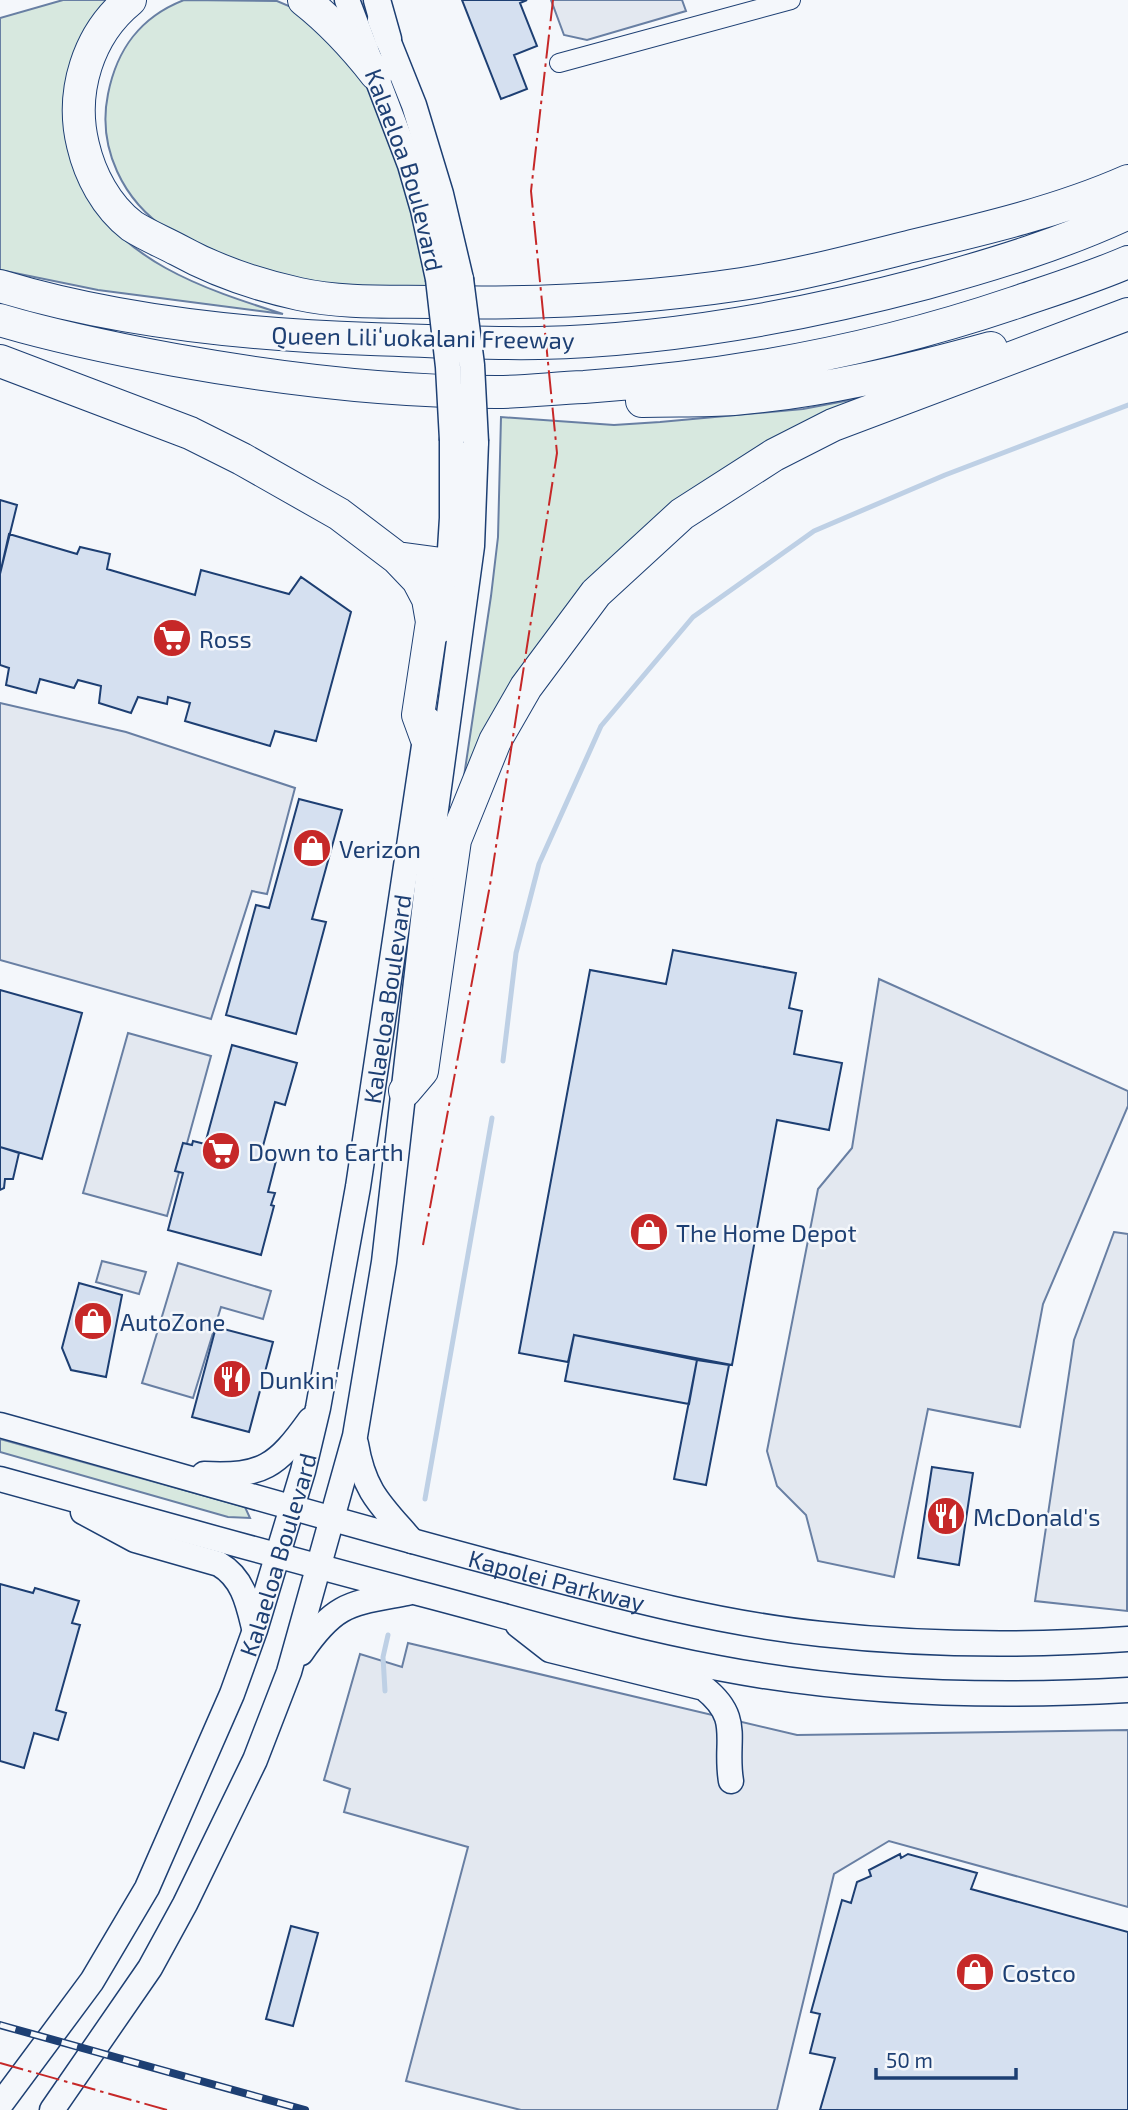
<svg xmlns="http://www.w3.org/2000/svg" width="1128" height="2110" font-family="'Exo 2',sans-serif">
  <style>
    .green { fill: #d7e8df; stroke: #687fa3; stroke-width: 2 }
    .parking { fill: #e3e8f0; stroke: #687fa3; stroke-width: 2 }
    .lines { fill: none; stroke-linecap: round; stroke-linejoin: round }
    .stream { stroke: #bed0e5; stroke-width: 5 }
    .building { fill: #d5e0f0; stroke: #1d3f73; stroke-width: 2 }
    .street-casing { stroke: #1d3f73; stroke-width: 20 }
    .secondary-casing { stroke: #1d3f73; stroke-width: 27 }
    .primary-casing { stroke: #1d3f73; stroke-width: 29 }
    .highway-casing { stroke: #1d3f73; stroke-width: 34 }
    .street { stroke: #f4f7fb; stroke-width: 18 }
    .secondary { stroke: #f4f7fb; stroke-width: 24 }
    .primary { stroke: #f4f7fb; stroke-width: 26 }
    .highway { stroke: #f4f7fb; stroke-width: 32 }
    .rail-casing { stroke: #1d3f73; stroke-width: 8 }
    .rail { stroke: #f4f7fb; stroke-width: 5; stroke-dasharray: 16; stroke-linecap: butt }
    .secondary-bridge-casing { stroke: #1d3f73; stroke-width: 27; stroke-linecap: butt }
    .secondary-bridge { stroke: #f4f7fb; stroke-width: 24 }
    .power { stroke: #c62828; stroke-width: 2; stroke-dasharray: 24 5 3.5 5; stroke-linecap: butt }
    .labels { text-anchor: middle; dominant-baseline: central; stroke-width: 5; stroke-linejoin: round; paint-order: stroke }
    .street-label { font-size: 24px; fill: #1d3f73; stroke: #f4f7fb }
    .poi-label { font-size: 24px; fill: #1d3f73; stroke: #f4f7fb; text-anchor: start }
  </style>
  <rect width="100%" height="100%" fill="#f4f7fb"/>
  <path class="green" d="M63,0H123L107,13L79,180C117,261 204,289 283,314L98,290L0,270V18Z
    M184,0L277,1L296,9L344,45L383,112L436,291C401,289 364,290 330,285C306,281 279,277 257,270C242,265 227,257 213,250C199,244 182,239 169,231C123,201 97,148 108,94C117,49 140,17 184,0Z
    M892,392L659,527L460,803L491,596L498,537L501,417L614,425L660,422L803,409Z
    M0,1439L245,1507L250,1518L228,1517L0,1452Z"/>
  <path class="parking" d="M551,0H682L686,11L587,40L564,35Z
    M0,703L126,732L295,788L267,894L252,891L211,1019L0,960Z
    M879,979L1128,1091V1106L1043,1304L1020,1427L928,1409L894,1577L818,1561L806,1515L777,1486L767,1451L818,1189L852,1148Z
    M128,1033L211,1056L167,1216L83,1193Z
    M1114,1232L1128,1234L1127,1611L1035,1601L1074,1340Z
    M102,1261L146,1272L139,1294L96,1282Z
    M178,1263L271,1291L263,1319L221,1307L193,1398L142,1383Z
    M408,1643L797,1735L1128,1730V1907L889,1841L834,1874L777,2110H521L406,2081L468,1847L344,1812L350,1789L324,1780L360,1654L402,1667Z"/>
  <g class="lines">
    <path class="stream" d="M503,1061L516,953L539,864L601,726L693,617L814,531L945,475L1128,405
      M425,1499L492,1118
      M385,1691L383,1657L388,1635"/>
  </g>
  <path class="building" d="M462,0H527L520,3L537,46L514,55L527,89L501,99Z
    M0,500L17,505L0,574Z
    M9,534L77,554L80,547L110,554L107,569L195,595L201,570L289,594L301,577L351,612L316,741L275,731L270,746L185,721L190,703L168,697L167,704L138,697L131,713L99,703L101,686L78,680L74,688L40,679L36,693L6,685L9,668L0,665V574Z
    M299,799L342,810L312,919L326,922L296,1034L226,1015L256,905L269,908Z
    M673,950L796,973L789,1008L802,1011L794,1054L842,1063L829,1130L777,1120L732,1365L574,1335L568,1362L519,1353L590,970L666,984Z
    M0,990L82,1013L42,1159L0,1147Z
    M232,1045L297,1063L285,1105L275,1102L260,1157L276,1161L268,1192L275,1193L271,1205L274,1206L261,1255L168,1230L183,1173L175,1171L183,1143L192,1145L193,1141L205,1144Z
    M0,1147L19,1153L13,1179H5L4,1188L0,1190Z
    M79,1283L122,1295L106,1377L71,1370L62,1348Z
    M216,1327L273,1342L249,1432L192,1417Z
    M574,1335L697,1360L689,1404L565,1381Z
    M697,1360L729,1365L706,1485L674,1479Z
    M932,1467L973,1473L959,1565L918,1558Z
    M0,1584L33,1593L35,1588L79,1601L72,1623L80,1625L56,1710L66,1713L58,1740L34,1733L24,1768L0,1761Z
    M900,1854L901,1858L908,1854L977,1873L971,1889L1128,1932V2110H820L835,2058L810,2053L820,2014L811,2012L842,1900L851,1903L857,1882L871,1876L869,1870Z
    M291,1926L318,1933L293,2026L266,2019Z"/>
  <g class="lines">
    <g class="street-casing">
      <path id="street" d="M559,63L791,0"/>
    </g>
    <g class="secondary-casing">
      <g id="secondary">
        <path id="s1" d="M347,0L410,165L423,210L438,279"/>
        <path d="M380,20L414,105L441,194L461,279"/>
        <path d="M440,631L449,565L452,518V440"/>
        <path id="s2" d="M0,1425C162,1470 324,1518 486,1561C596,1590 707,1622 821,1634C922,1645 1026,1646 1128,1639"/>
        <path d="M356,1444C364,1492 381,1505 412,1541"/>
        <path d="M204,1474C263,1477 277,1466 310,1420"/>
        <path d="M0,1479C138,1517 276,1556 414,1592C515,1618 615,1649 718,1668C853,1694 991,1698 1128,1690"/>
        <path d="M83,1512L135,1540L219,1564C243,1578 248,1603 254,1628"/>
        <path d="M518,1625L550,1650L704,1688C743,1719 724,1740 731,1781"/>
        <path d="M301,1653C336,1602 350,1604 407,1593"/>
        <path id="s3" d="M0,2105L92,1981L147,1888L232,1694L255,1630L303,1471L318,1408L358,1187L428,719"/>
        <path d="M52,2110L150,1968L185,1904L255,1760L289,1672L355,1436L384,1262L434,824L472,546L476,442"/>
      </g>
    </g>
    <g class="primary-casing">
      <path id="primary" d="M377,0L388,39"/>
    </g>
    <g class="highway-casing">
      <path id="highway" d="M130,0C88,34 70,92 83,145C90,175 106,206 132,226C146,235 163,242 178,250C214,270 258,285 299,294C344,304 393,301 440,302C541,304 642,299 742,284C799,275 856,260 912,246C984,229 1060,211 1128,181
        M304,0C332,22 354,46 376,74
        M0,286C119,322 248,335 371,339C427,341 483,344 539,343C669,340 801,316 926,283C995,264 1064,243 1128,213
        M0,320C57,337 116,349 175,360C281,379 389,392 497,392C526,392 555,388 584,387C733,377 872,351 1014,303C1052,290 1091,278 1128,262
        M0,361L190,433L242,459L339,514L397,558L418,580L428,599L432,622L418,715L426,737
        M642,401C673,400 703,401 734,399C820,392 908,371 991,348
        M397,558L449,565
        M405,1091L422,1071L455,840L495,741L526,687L596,593L682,514L774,455L833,425L1128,314"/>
    </g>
    <use href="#street" class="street"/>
    <use href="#secondary" class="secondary"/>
    <use href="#primary" class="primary"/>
    <use href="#highway" class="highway"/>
    <g class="rail-casing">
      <path id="rail" d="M0,2025L305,2110"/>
    </g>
    <use href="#rail" class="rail"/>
    <g class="secondary-bridge-casing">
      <path id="secondary-bridge" d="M438,279L448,367L452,440
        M461,279L472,365L476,442"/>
    </g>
    <use href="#secondary-bridge" class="secondary-bridge"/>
    <path class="power" d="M423,1245L490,885L557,453L531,191L553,0
      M0,2063L167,2110"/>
  </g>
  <defs>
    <g id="supermarket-disc" transform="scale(2.0125)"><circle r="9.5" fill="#c62828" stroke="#f4f7fb"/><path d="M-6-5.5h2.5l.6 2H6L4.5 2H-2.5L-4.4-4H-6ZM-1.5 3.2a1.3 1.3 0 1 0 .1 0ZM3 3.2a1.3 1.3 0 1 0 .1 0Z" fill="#fff"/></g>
    <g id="shop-disc" transform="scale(2.0125)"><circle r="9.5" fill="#c62828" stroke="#f4f7fb"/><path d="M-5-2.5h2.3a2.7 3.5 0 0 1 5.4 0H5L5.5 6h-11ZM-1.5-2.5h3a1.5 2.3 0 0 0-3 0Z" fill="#fff"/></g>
    <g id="restaurant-disc" transform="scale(2.0125)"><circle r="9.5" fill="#c62828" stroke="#f4f7fb"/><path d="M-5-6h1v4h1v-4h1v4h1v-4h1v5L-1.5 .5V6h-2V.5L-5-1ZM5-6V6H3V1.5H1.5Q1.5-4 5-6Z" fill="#fff"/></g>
  </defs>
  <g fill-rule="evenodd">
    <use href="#supermarket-disc" x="172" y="638"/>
    <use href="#shop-disc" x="312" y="848"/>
    <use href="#supermarket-disc" x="221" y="1151"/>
    <use href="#shop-disc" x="649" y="1232"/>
    <use href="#shop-disc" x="93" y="1321"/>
    <use href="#restaurant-disc" x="232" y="1379"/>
    <use href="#restaurant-disc" x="946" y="1516"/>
    <use href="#shop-disc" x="975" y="1972"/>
  </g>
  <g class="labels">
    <g class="street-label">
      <text stroke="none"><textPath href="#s1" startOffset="180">Kalaeloa Boulevard</textPath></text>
      <text transform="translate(423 337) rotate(1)">Queen Liliʻuokalani Freeway</text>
      <text stroke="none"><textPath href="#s3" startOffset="1188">Kalaeloa Boulevard</textPath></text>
      <text stroke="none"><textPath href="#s3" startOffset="621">Kalaeloa Boulevard</textPath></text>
      <text stroke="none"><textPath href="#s2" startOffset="578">Kapolei Parkway</textPath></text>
    </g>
    <g class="poi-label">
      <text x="199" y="638">Ross</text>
      <text x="339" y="848">Verizon</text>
      <text x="248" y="1151">Down to Earth</text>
      <text x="676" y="1232">The Home Depot</text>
      <text x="120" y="1321">AutoZone</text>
      <text x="259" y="1379">Dunkin'</text>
      <text x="973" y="1516">McDonald's</text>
      <text x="1002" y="1972">Costco</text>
    </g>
  </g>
  <path d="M876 2068v10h140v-10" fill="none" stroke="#1d3f73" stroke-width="3.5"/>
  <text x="886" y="2068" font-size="21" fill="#1d3f73" stroke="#f4f7fb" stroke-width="5" paint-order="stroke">50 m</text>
</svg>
